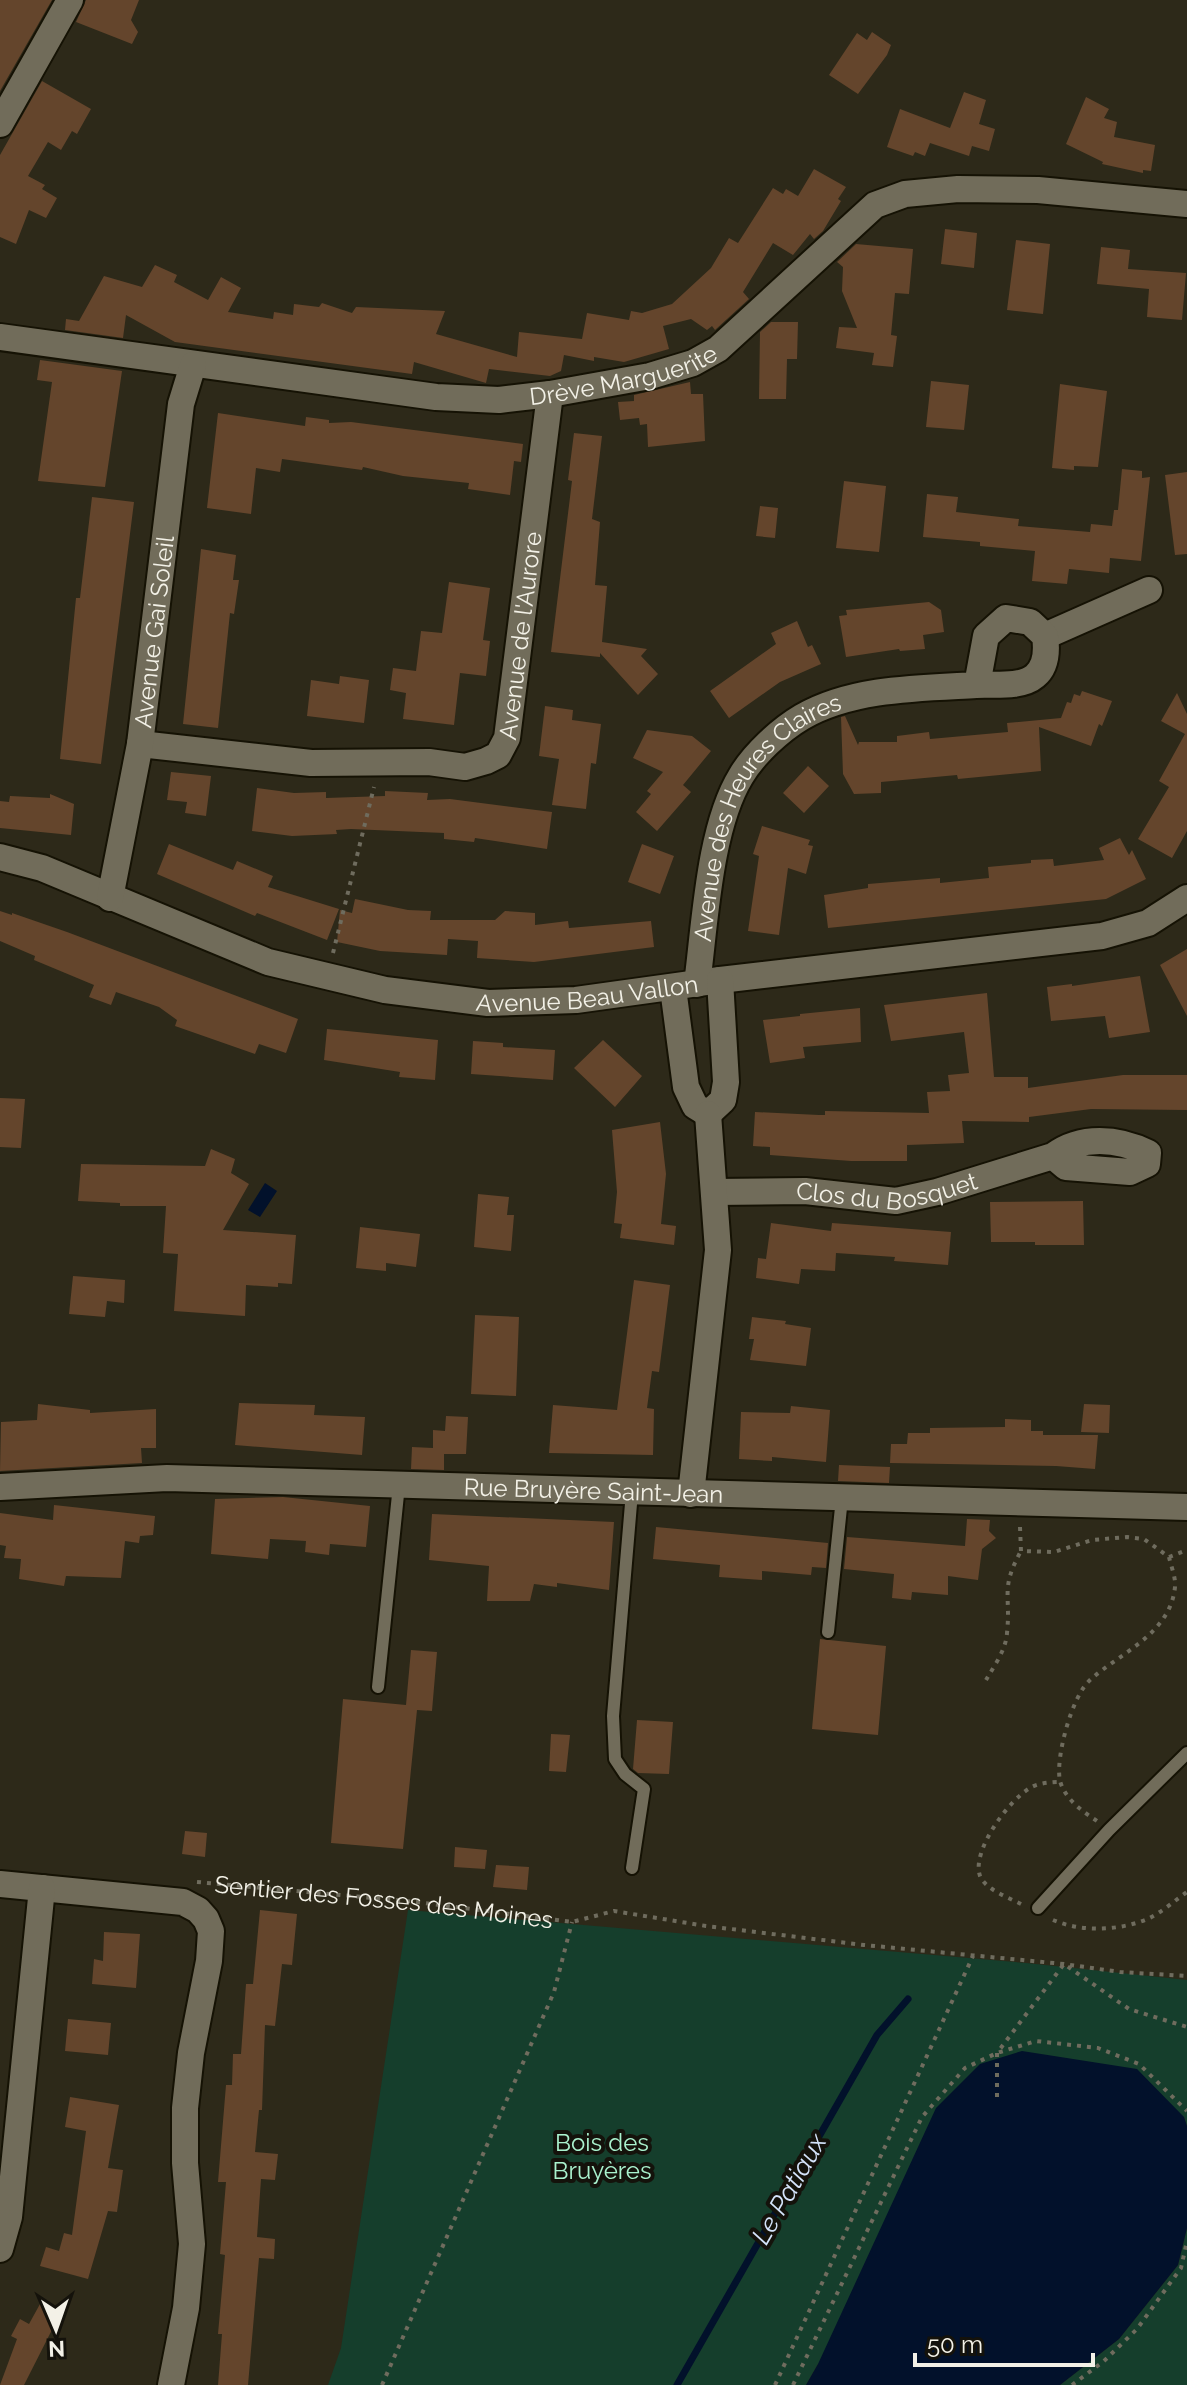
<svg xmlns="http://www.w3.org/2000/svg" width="1187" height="2385" font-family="Raleway,sans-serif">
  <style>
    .green { fill: #153e2c }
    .water { fill: #02112b }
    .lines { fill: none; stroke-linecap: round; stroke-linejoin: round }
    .stream { stroke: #02112b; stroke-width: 7 }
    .building { fill: #64452c }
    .lane-casing { stroke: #151204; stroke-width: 16 }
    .street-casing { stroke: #151204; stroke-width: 30 }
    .path { stroke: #6f6c5e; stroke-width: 4; stroke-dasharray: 4 6; stroke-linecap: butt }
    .lane { stroke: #716c5a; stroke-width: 12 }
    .street { stroke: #716c5a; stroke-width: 26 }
    .labels { text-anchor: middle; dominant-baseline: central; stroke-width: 8; stroke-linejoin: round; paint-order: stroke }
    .street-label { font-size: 24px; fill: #f3f1e7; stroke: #14120b }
    .park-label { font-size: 24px; fill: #aaf2ce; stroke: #14120b }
    .water-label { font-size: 26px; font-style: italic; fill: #d5e4fb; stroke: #14120b }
  </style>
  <rect width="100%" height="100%" fill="#2d2919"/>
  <path class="green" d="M408,1910L1026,1963L1187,1980V2126L1184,2117L818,2364L806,2385H328L341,2348Z
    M1187,2228V2385H1060L1119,2339L1178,2265Z"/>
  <path class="water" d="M265,1183L277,1191L260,1217L248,1210Z
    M1022,2051L1137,2069L1184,2117L1187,2126V2228L1178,2265L1119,2339L1060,2385H806L818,2364L936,2108L980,2064Z"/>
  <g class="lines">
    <path class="stream" d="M677,2385L877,2035L908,1999"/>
  </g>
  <path class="building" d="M0,0H52L0,91Z
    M86,0H139L131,20L138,32L132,44L76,22Z
    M872,32L891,45L887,55L858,94L829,75L857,33L867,40Z
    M42,81L91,109L77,134L72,131L61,150L48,142L28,176L45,185L42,189L57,198L46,218L29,210L16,244L0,237V155Z
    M964,92L986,100L979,124L995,129L989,151L972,146L969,156L930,143L925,156L915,152L913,156L887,147L900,109L950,128Z
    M1086,97L1109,109L1104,118L1117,122L1114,137L1155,145L1151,171L1143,170V173L1102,164L1103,162L1066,144Z
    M814,169L846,187L838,199L841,201L823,231L814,239L810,234L793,255L773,243L743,292L749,299L715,330L712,326L707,330L691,319L663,326L669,349L624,362L594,357V361L564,355L561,371L550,376L489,369L486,383L414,362L412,374L175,342L126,315L123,338L65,330L66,319L79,321L104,276L142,287L155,265L177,275L174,282L208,300L221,277L241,288L228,312L273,319L274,312L293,315L294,304L319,307L322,303L352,313L356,307L445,311L436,334L517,357L519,332L582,339L587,313L629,320L631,311L642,313L672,304L711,268L729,238L738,243L773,188L783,194L786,189L798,196Z
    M945,229L977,233L974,268L941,264Z
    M1016,240L1050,244L1043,314L1007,310Z
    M856,244L913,249L909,294L895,293L891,335L897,336L893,367L872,365L874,353L836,348L839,327L857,328L842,291L843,267L837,262Z
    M1101,247L1130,250L1128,269L1186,273L1182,320L1147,317L1149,289L1097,284Z
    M771,322H798L797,359H787L786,399H759L760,332Z
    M40,360L122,371L105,487L38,481L52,382L37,380Z
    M931,381L969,385L964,430L926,427Z
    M690,382L691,394H703L705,441L648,447L647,424L640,425L639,418L620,420L618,402L634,401V395Z
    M1060,384L1107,391L1098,467L1074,466V470L1052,468Z
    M218,413L305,426L306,417L329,420V423L351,422L523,444L521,462L514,461L510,495L468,489L469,483L403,476L363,467L362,470L282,459L280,472L256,468L251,514L207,508Z
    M574,433L602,436L592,519L600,522L595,585L607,586L602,642L647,649L641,656L658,674L638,695L600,653V657L551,652L572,481L568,480Z
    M1122,469L1142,471V478L1150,477L1141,561L1110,558L1109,573L1069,569L1067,584L1032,581L1035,551L980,546V542L923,537L927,494L958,497L956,512L1019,519L1018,526L1090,532L1091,524L1112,526L1114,510H1118Z
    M1187,472V554L1175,555L1165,475Z
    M844,481L886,486L879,552L836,548Z
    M92,497L134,502L101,764L60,759L76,598H80Z
    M760,506L778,508L775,538L756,536Z
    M201,549L236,555L233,580H239L234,614L230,613L218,728L183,724Z
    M449,582L490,588L483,640L490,641L486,676L460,673L454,725L403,719L406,693L390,690L393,668L416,671L421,631L442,633Z
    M929,602L941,610L944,632L923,635L925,649L900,651L899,649L846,657L839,616L847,615L846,610Z
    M797,621L808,647L812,645L821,664L780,682L729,718L710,691L776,644L771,633Z
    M340,676L369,680L364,723L307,716L311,680L339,684Z
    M1082,691L1112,701L1102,726L1099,724L1091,746L1039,727L1041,771L958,779L957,775L881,782V793L854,794L843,774L841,717L845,716L858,745L859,742H897V736L929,732L930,739L1008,732L1007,723L1061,718L1067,702L1071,703L1074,694L1080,696Z
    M1177,693L1187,714V831L1172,858L1138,839L1169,787L1159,781L1185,734L1161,721Z
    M545,706L573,710L572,720L601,724L596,764L591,763L586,809L552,805L559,759L539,756Z
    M647,730L692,736L711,751L683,785L691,792L657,831L636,812L651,794L647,791L663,772L633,758Z
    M808,766L829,786L804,813L783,793Z
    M171,772L211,776L206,816L185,813L187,802L167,800Z
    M257,788L294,793L326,792V798L385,796V791L428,793L427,800L450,799L552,812L547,849L475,838L474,842L444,839V833L351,829L336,830L337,834L292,836L252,831Z
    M50,794L74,804L71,835L0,828V801L9,802L10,796L50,798Z
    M762,826L810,840L808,845L813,846L806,874L788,868L779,935L748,931L759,856L753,854Z
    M1120,838L1129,855L1132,850L1146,879L1106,899L828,928L824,895L868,888V884L940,878V883L989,878L988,867L1031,863V860L1053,859L1054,866L1104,860L1099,848Z
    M169,844L233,870L237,861L273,876L268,887L339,909L327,940L257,913L255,916L157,874Z
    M642,844L674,856L660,894L628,882Z
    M355,899L408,910L431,911L430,920H495L505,911L535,913V925L568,921L569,928L651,921L654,947L534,962L477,958L478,941L448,939L447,955L380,951L337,942L340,910L352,913Z
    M0,911L12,915V913L67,932L298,1019L286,1053L259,1044L255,1054L175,1026L177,1020L159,1007L116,992L111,1005L89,997L94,985L34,960L35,956L0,941Z
    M1187,949V1016L1160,965Z
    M1140,976L1150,1032L1109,1038L1105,1016L1051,1021L1047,987L1072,984V986Z
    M987,993L994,1077H1028V1088L1123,1075H1187V1110L1091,1109L1029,1117V1122L962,1121L964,1143L907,1145V1161H851L770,1155V1147L753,1146L755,1112L819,1115H825V1111L929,1113L927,1092L950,1091L948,1075L969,1073L964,1032L891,1041L884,1005Z
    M860,1008L861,1042L803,1047L805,1058L770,1063L763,1020L800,1016V1014Z
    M327,1029L438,1040L435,1080L399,1077L400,1072L324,1060Z
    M603,1040L642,1076L615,1107L574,1068Z
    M473,1041L503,1043V1047L555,1050L553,1080L471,1074Z
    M0,1098L25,1099L21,1148L0,1147Z
    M660,1122L666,1174L661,1224L676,1226L674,1245L620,1238L622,1224L614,1223L617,1192L612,1130Z
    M211,1149L235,1159L231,1173L249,1184L223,1230L296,1235L292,1284L278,1283V1287L246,1285L245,1316L174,1311L178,1254L163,1253L166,1206H120V1203L78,1201L81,1164L205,1166Z
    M478,1194L509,1197L507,1215H514L511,1251L474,1247Z
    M1083,1201L1084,1245H1035V1242H991L990,1202Z
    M771,1223L831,1231L832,1223L951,1232L948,1265L894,1261L895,1257L836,1253L835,1271L801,1269L799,1284L756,1278L758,1258L766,1259Z
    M360,1227L420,1234L416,1267L386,1263V1271L356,1268Z
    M73,1276L125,1280L124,1303L107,1301L105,1317L69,1314Z
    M634,1280L670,1285L659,1372L652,1371L647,1408L654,1409L653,1455L549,1453L553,1405L617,1410Z
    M475,1315L519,1317L516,1396L471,1394Z
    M752,1317L786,1321L785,1324L811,1328L806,1366L750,1360L754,1339H749Z
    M239,1403L315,1405L314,1415L365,1417L362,1455L235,1445Z
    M38,1404L90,1410V1413L156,1409V1448H141L142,1463L0,1471L1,1422L37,1420Z
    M1084,1404L1110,1405L1109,1433L1081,1432Z
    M791,1406L830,1410L826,1462L772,1457V1461L739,1459L741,1412L790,1413Z
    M446,1416L468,1417L466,1454H444V1470L411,1469L412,1447L433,1448V1430L445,1431Z
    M1005,1419L1031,1420V1431H1043V1435H1098L1095,1469L1056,1466L890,1463L891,1444H907L908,1433H930V1428L1005,1427Z
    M839,1465L890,1467L889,1483L838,1481Z
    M283,1497L370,1506L366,1547L330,1544L329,1555L305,1552L306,1541L270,1539L268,1559L211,1554L215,1499Z
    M54,1505L155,1516L153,1535L140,1536L139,1543L125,1541L121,1578L66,1576L64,1586L19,1579L21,1559L4,1558L6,1546L0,1545V1513L53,1520Z
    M432,1514L614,1522L609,1590L557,1583V1587L534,1584L530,1601H487L489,1566L429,1560Z
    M967,1519L990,1520L989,1531L996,1538L982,1549L978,1580L948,1576V1595L912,1592L911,1600L892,1598L894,1574L844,1569L847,1537L965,1546Z
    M656,1527L828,1543L826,1568L812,1567L811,1575L762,1571V1580L719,1577L720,1565L653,1559Z
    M820,1639L886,1646L878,1735L812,1729Z
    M411,1650L437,1652L432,1711L417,1710L403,1849L331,1843L343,1699L406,1705Z
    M637,1720L673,1722L669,1774L638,1773L633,1769Z
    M551,1734L570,1735L566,1772L549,1771Z
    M185,1831L207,1833L205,1857L182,1854Z
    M455,1847L487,1850L485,1869L454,1867Z
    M496,1865L529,1867L527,1890L493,1887Z
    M260,1910L297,1914L292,1965L282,1964L275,2026L265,2025L262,2110H259L255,2152L278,2154L275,2180L261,2179L257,2237L275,2239L274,2259L259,2258L248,2385H218L222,2334H218L225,2255L220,2254L226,2182H218L226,2085H232L233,2054H241L246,1984H253Z
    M104,1932L140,1934L136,1988L92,1984L94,1959L103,1961Z
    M68,2019L111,2023L108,2055L65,2051Z
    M70,2097L119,2105L108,2168L123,2170L117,2212L108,2211L88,2279L40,2266L46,2247L59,2251L64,2233L72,2235L86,2131L65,2127Z
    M40,2304L60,2314L24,2385H0L17,2339L11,2336L20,2319L29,2324Z"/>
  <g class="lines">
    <g class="lane-casing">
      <path id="lane" d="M828,1632L842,1498
        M378,1687L399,1485
        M632,1868L644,1789L625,1774L615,1759L613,1716L632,1492
        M1038,1908L1109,1830L1187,1753"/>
    </g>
    <g class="street-casing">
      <g id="street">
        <path d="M0,124L70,0"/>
        <path id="s2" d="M0,337L436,397L499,400L550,394L650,376L693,363L718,349L875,205L905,194L958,189L1038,190L1187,204"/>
        <path d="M1045,636L1149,590"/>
        <path id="s3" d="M140,744L311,763L429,762L465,767L486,761L498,755L507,738L550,394"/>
        <path id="s4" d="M0,857L42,868L268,962L385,990L488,1003L576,1000L720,980L1102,936L1148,923L1187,898"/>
        <path id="s5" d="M110,898L140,744L181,404L193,365"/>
        <path id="s6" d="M697,984C705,924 709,828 741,776C754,754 780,730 802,717C852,688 920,688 976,685C993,684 1021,688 1035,676C1047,666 1047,650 1045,636L1030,622L1006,618L986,636L977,685"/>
        <path d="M673,988L686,1087L695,1106L708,1114L723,1100L726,1082L720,980"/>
        <path id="s7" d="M714,1192L805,1191L896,1201L937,1192L1053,1156L1066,1167L1130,1172L1147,1164L1148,1153C1118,1138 1081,1135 1053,1156"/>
        <path id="s8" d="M0,1487L167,1478L1187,1507"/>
        <path d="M691,1494L718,1250L708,1114"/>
        <path d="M0,1884L183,1902L198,1910L206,1919L211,1931L209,1961L191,2053L185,2108V2163L192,2244L186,2308L171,2385"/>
        <path d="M0,2249L9,2217L42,1888"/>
      </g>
    </g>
    <g class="path">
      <path d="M333,953L374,787"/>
      <path d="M1020,1527L1021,1551L1054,1552L1092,1540L1127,1537L1144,1539L1169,1557C1171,1566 1176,1578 1175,1587C1170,1635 1119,1653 1089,1681C1072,1697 1055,1758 1060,1781C1065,1799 1082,1811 1097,1821"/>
      <path d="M1169,1557L1187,1550"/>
      <path d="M986,1680C994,1666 1006,1650 1007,1633C1011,1594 1000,1589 1021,1551"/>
      <path id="s1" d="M197,1882L417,1902L572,1922L614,1911L706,1926L864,1945L1064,1964L1120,1972L1187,1976"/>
      <path d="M1021,1904C1009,1898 985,1889 980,1876C971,1851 1009,1800 1030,1788C1038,1783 1051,1782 1060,1782"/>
      <path d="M1053,1920C1081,1932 1116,1931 1145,1920C1160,1914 1174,1901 1187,1892"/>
      <path d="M997,2097V2053L1064,1964L1129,2009L1187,2027"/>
      <path d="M382,2385L554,1992L572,1922"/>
      <path d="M775,2385L973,1956"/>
      <path d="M793,2385L922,2117L965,2068L997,2053L1036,2041L1098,2048L1139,2064L1187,2111"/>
      <path d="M1072,2385L1104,2361L1137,2329L1181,2268L1187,2241"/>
    </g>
    <use href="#lane" class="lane"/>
    <use href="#street" class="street"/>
  </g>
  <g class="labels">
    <g class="street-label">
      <text stroke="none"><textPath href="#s2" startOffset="630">Drève Marguerite</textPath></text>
      <text stroke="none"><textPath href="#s5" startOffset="270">Avenue Gai Soleil</textPath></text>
      <text stroke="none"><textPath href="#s3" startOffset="484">Avenue de l'Aurore</textPath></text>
      <text stroke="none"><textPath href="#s6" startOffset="192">Avenue des Heures Claires</textPath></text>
      <text stroke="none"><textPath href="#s4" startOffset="612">Avenue Beau Vallon</textPath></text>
      <text stroke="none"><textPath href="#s7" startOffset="174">Clos du Bosquet</textPath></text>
      <text stroke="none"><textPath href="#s8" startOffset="594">Rue Bruyère Saint-Jean</textPath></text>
      <text stroke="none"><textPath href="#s1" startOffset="188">Sentier des Fosses des Moines</textPath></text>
    </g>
    <g class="park-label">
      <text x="602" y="2142">Bois des<tspan x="602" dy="28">Bruyères</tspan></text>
    </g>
    <g class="water-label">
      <text transform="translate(789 2189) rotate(-60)">Le Patiaux</text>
    </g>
  </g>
  <g transform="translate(56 2329) rotate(178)" stroke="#14120b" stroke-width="6" paint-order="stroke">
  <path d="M0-6L14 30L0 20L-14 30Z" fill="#f3f1e7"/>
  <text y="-12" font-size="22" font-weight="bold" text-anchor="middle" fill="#f3f1e7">N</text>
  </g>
  <path d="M915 2353v12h178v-12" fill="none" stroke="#f3f1e7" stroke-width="4"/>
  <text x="927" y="2353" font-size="24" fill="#f3f1e7" stroke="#14120b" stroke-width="6" paint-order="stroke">50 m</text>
</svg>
